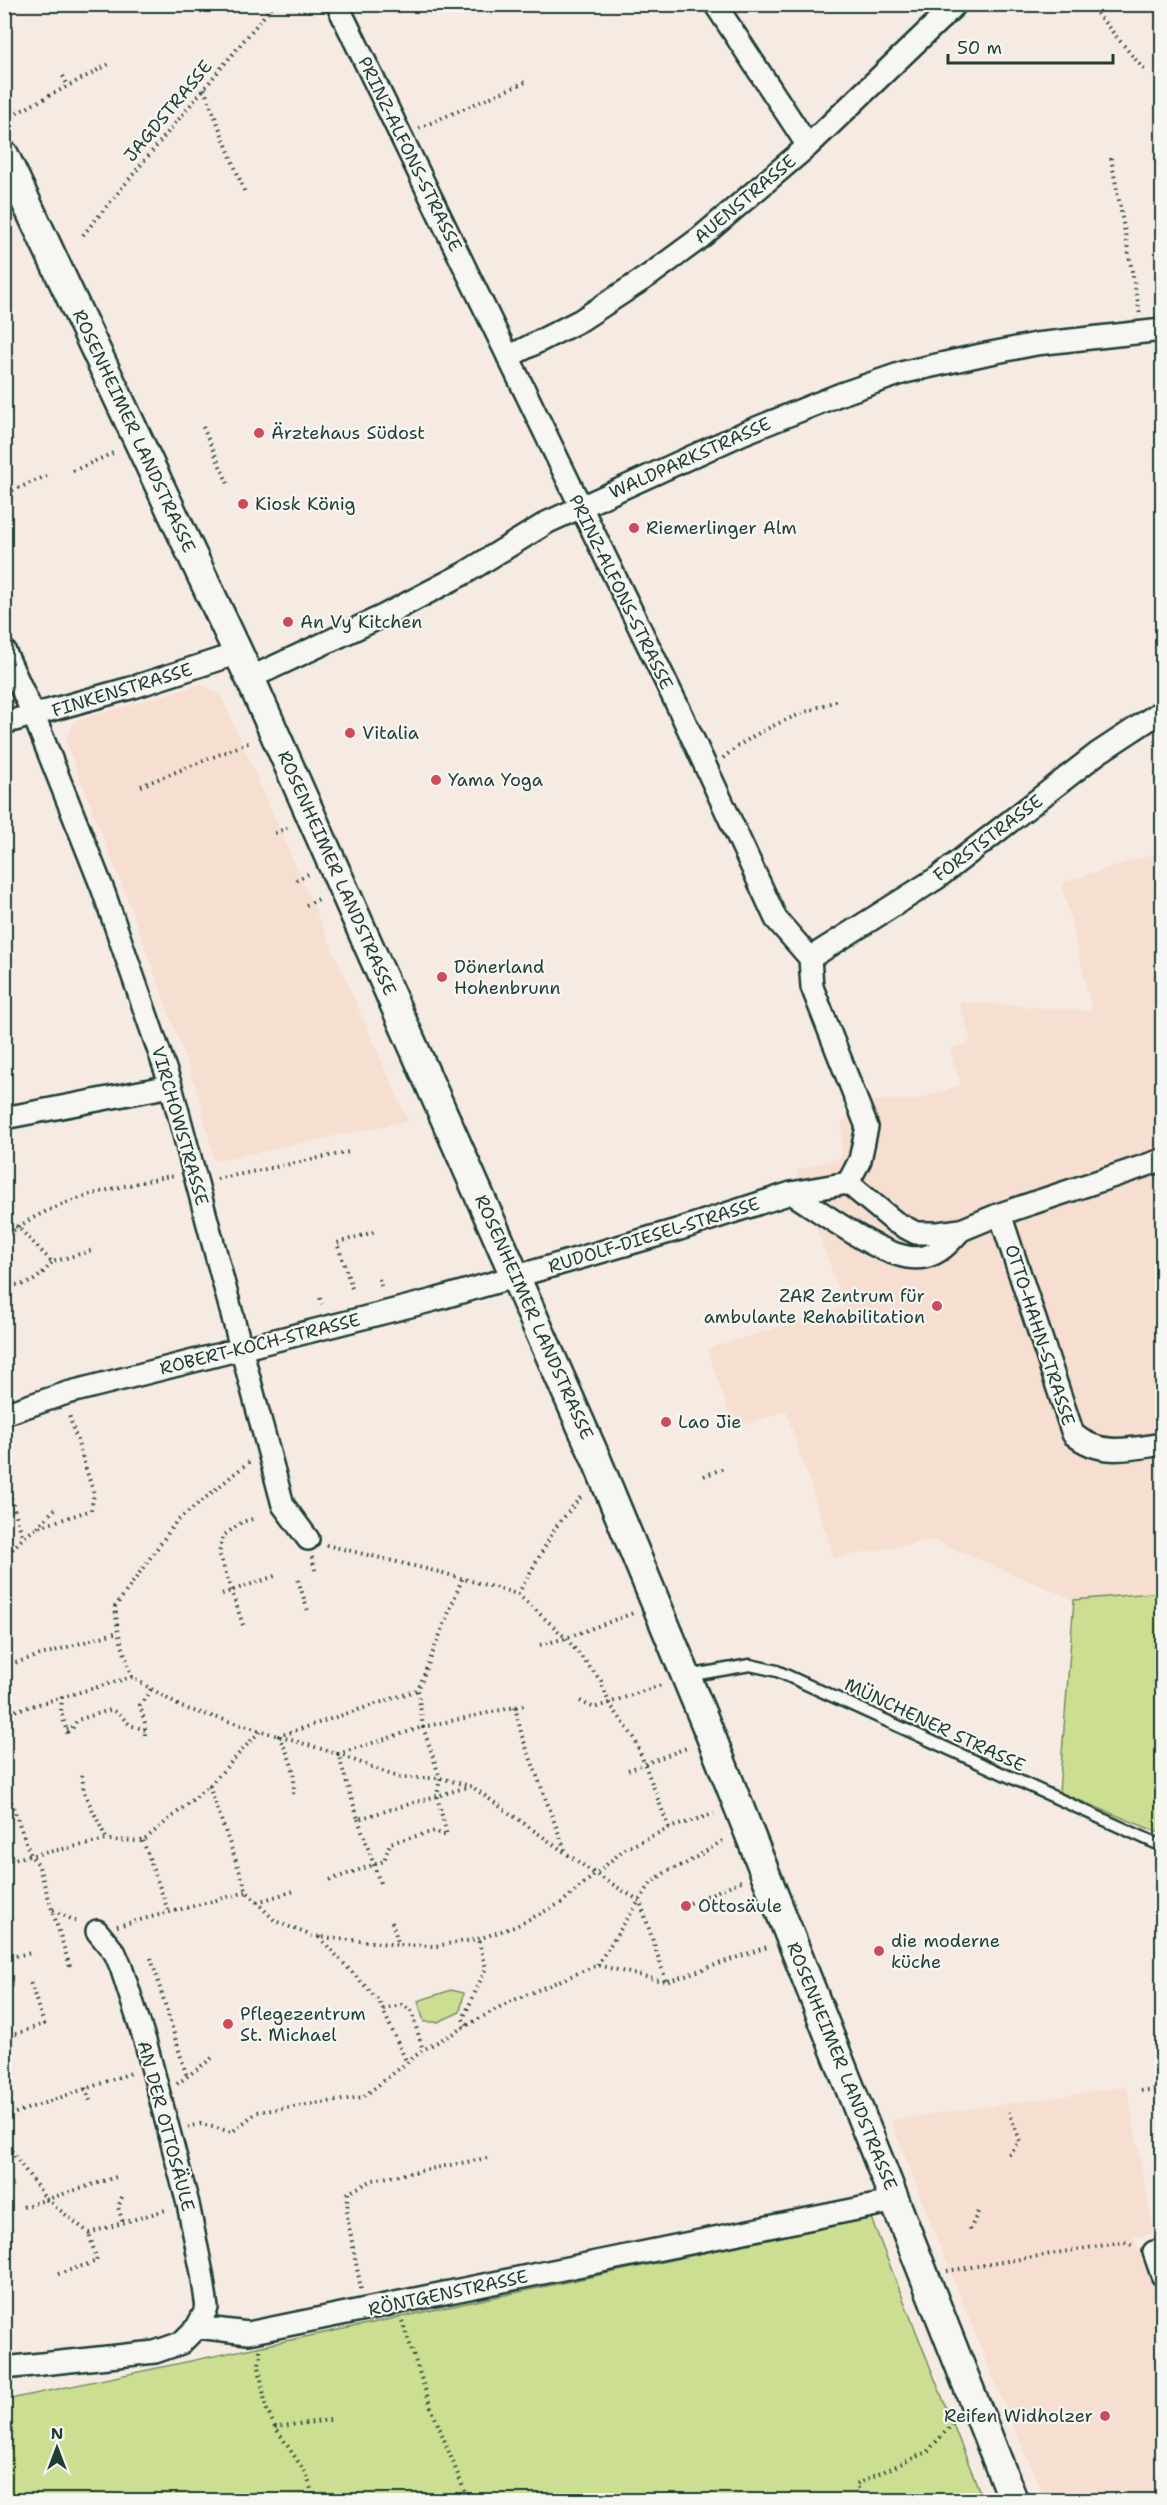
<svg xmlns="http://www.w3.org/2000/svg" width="1167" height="2505" font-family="'Shantell Sans',sans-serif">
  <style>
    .built { fill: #f6ded1 }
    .green { fill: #ccde92; stroke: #768e63; stroke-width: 1.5 }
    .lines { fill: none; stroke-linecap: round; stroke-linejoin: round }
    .lane-casing { stroke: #1f3d34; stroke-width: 15 }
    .street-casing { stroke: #1f3d34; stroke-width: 26 }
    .secondary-casing { stroke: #1f3d34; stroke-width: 33 }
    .path { stroke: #1f3d34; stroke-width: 4; stroke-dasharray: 1.5 4.5; stroke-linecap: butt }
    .lane { stroke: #f6f6f2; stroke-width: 10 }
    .street { stroke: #f6f6f2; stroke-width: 21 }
    .secondary { stroke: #f6f6f2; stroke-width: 28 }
    .poi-dot { fill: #d1495b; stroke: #f6f6f2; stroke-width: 2 }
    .labels { text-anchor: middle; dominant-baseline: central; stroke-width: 4.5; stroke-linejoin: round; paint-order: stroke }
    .street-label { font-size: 18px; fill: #1f3d34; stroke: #f6f6f2 }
    .poi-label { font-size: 18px; fill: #1f3d34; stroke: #f6f6f2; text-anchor: start }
  </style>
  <rect width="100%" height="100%" fill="#f6ebe3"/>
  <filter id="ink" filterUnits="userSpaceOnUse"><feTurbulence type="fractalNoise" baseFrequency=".0167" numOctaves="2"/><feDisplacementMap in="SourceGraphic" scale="12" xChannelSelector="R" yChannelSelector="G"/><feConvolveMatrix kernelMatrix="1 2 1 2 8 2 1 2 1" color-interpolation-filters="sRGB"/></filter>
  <g filter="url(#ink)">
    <path class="built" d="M201,684L221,696L408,1121L214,1161L200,1099L132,911L65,740L75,721Z
      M1162,851V1592L1074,1600L933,1540L834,1558L786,1411L734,1428L707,1349L845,1307L796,1171L841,1157L842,1122L868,1101L915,1100L961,1085L950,1049L971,1042L959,1002L1092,1011L1062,883Z
      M1127,2087L1154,2233L1134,2237L1148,2275L1162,2301V2500H1054L1041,2490L1004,2405L925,2209L891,2120Z"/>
    <path class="green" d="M1162,1592V1834L1059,1792L1074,1600Z
      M451,1990L464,1993L460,2012L438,2022H424L418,2001Z
      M871,2218L983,2500H5V2400Z"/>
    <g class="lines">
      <g class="lane-casing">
        <path id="lane" d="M687,1676L750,1665L777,1671L1162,1846"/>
      </g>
      <g class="street-casing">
        <path id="street" d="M337,4L680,711L776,919L810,958L812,987L867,1127L860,1160L848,1183
          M715,4L808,146
          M508,357L581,320L651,274L700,238L808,146L956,4
          M4,650L34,716L103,890L171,1086L283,1505L308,1539
          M250,678L383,616L465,573L548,522L744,433L841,394L905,372L981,355L1036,344L1162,330
          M4,723L134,687L239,653
          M810,958L937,878L1098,753L1162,711
          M4,1118L171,1086
          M848,1183L895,1222L916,1233H938L961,1230L1000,1214L1162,1160
          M791,1193C823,1212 889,1265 924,1257C940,1254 951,1241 961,1230
          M1000,1214L1073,1434C1100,1457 1130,1449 1162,1444
          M4,1414L67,1393L434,1300L680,1229L791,1193L848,1183
          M1162,2250L1154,2252L1162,2275
          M197,2327L248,2333L896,2201
          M4,2368L155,2352L181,2343L197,2327L207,2308L202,2273L188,2204L146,2044L121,1967L115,1953L97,1931"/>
      </g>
      <g class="secondary-casing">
        <path id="secondary" d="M4,155L250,678L597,1461L712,1739L1013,2500"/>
      </g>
      <path class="path" d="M1089,4L1146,72
        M63,76L68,86
        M204,89L245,193
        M17,113L111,63
        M419,128L528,81
        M1111,158L1140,314
        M83,235L274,4
        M203,427L228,484
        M73,471L113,453
        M7,493L51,474
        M723,758C755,730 796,715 836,701
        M141,786L250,742
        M275,833L287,828
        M296,880L308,874
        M306,905L319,899
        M217,1179L349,1152
        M4,1223L18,1227L52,1262L94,1250
        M4,1238C49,1199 119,1187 175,1175
        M379,1279L381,1286
        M4,1285C30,1286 37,1281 52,1262
        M352,1288L337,1243L377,1231
        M320,1298L322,1304
        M4,1475L23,1538
        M704,1476L724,1468
        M37,1527L57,1507
        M326,1545L439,1572L518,1594L566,1638L601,1681L609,1703L635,1739L669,1828
        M312,1557L316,1574
        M4,1558L23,1538L36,1528L91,1510L94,1494L69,1415
        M462,1579L418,1690L423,1727L524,1705
        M298,1580L308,1611
        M222,1594L275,1576
        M518,1594L556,1527L583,1494
        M243,1625L219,1553L223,1536L242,1522L256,1518
        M540,1645L566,1638L636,1612
        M4,1666L118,1632
        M132,1677L118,1632L115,1607L176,1522L250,1461
        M62,1697L61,1712L68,1735
        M580,1701L594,1708L664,1684
        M515,1707L522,1736L565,1850
        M4,1714L132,1677L181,1707L338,1754L400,1778H440L470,1786
        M423,1727L440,1778L437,1796L358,1819L338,1754Z
        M67,1730L72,1729L77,1720L110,1710L118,1713L130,1725L145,1730
        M145,1735V1723L140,1705L151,1689
        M628,1770L689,1747
        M82,1775L84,1792L107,1840
        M209,1786L247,1892L275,1921L312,1936L399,1945L435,1946L478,1939L514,1927L561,1903L625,1849L669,1828L714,1814
        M293,1794C297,1770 289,1757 279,1736L418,1690
        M9,1796L31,1856L38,1864L70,1967
        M358,1819L380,1883
        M143,1841L169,1913
        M4,1861L107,1840L143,1841L209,1786L260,1731
        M330,1880L384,1861L390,1843L435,1831L442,1835H447L437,1796L471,1786L594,1873L640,1901L666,1981
        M257,1902L294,1891
        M690,1903L741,1881
        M53,1910L79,1923
        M392,1922L399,1945
        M117,1926L247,1892
        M319,1937L379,2001L407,2063
        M4,1958L32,1953
        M151,1958L187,2077
        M597,1965L651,1883L667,1871L685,1864L724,1840
        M383,2009L402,2005L411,2010L423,2050
        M466,2026L463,2019L486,1968L478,1939
        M4,2038L44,2024L29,1979
        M177,2084L212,2058
        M85,2088L91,2103
        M1141,2091L1162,2088
        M4,2117L134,2072
        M188,2127L201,2124L232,2132L257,2112L363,2097L423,2050L507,2003L597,1965L666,1982L767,1947
        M4,2141L47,2200L89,2233L169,2209
        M1009,2155L1020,2141L1009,2112
        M1158,2163H1162
        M122,2197L118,2207L123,2223
        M23,2207L116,2177
        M970,2230L978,2212
        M947,2271L1124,2242L1135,2246
        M58,2274L97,2261L89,2233
        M361,2289L347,2216L348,2193L373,2180L487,2158
        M4,2293L13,2290
        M402,2321L431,2407L468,2500
        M260,2350L259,2367L266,2408L275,2427L307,2475L314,2500
        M275,2427L330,2420
        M862,2500L856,2484L927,2452L955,2421"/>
      <use href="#lane" class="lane"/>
      <use href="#street" class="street"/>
      <use href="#secondary" class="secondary"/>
    </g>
  </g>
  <g class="poi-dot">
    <circle cx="259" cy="433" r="6"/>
    <circle cx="243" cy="504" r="6"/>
    <circle cx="634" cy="528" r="6"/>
    <circle cx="288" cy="622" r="6"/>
    <circle cx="350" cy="733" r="6"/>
    <circle cx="436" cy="780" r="6"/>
    <circle cx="442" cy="977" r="6"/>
    <circle cx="937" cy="1306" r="6"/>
    <circle cx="666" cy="1422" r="6"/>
    <circle cx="686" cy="1906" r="6"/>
    <circle cx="879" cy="1951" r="6"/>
    <circle cx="228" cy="2024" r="6"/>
    <circle cx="1105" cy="2416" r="6"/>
  </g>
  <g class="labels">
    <g class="street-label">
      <text transform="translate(168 111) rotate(-50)">JAGDSTRASSE</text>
      <text transform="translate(410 154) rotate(64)">PRINZ-ALFONS-STRASSE</text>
      <text transform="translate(745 199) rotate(-40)">AUENSTRASSE</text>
      <text transform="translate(134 431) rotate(65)">ROSENHEIMER LANDSTRASSE</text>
      <text transform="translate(690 458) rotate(-24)">WALDPARKSTRASSE</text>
      <text transform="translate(621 592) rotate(64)">PRINZ-ALFONS-STRASSE</text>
      <text transform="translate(122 690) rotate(-17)">FINKENSTRASSE</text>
      <text transform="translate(988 838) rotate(-37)">FORSTSTRASSE</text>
      <text transform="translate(337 873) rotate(66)">ROSENHEIMER LANDSTRASSE</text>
      <text transform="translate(180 1126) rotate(74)">VIRCHOWSTRASSE</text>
      <text transform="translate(654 1235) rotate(-17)">RUDOLF-DIESEL-STRASSE</text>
      <text transform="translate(534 1317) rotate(66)">ROSENHEIMER LANDSTRASSE</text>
      <text transform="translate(1040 1335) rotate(72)">OTTO-HAHN-STRASSE</text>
      <text transform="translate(260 1344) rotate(-14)">ROBERT-KOCH-STRASSE</text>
      <text transform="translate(935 1725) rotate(25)">MÜNCHENER STRASSE</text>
      <text transform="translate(842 2066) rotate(68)">ROSENHEIMER LANDSTRASSE</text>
      <text transform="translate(166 2126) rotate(75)">AN DER OTTOSÄULE</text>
      <text transform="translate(448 2293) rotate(-12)">RÖNTGENSTRASSE</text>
    </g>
    <g class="poi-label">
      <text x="271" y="433">Ärztehaus Südost</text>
      <text x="255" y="504">Kiosk König</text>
      <text x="646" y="528">Riemerlinger Alm</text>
      <text x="300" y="622">An Vy Kitchen</text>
      <text x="362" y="733">Vitalia</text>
      <text x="448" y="780">Yama Yoga</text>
      <text x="454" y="967">Dönerland<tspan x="454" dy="21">Hohenbrunn</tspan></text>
      <text x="925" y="1296" text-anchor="end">ZAR Zentrum für<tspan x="925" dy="21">ambulante Rehabilitation</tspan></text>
      <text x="678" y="1422">Lao Jie</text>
      <text x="698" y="1906">Ottosäule</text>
      <text x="891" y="1941">die moderne<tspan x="891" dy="21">küche</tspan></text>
      <text x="240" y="2014">Pflegezentrum<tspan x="240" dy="21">St. Michael</tspan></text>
      <text x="1093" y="2416" text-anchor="end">Reifen Widholzer</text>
    </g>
  </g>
  <rect width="1167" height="2505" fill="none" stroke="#f6f6f2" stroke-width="24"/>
  <rect x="12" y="12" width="1143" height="2481" fill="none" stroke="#1f3d34" stroke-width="2" filter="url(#ink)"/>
  <g transform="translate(57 2448)" stroke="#f6f6f2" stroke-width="4.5" paint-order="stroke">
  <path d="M0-4.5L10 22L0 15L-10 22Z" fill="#1f3d34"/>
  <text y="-9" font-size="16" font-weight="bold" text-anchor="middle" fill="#1f3d34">N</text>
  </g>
  <path d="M948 54v9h165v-9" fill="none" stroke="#1f3d34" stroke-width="3"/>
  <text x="957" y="54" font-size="18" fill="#1f3d34" stroke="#f6f6f2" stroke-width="4.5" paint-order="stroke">50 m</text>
</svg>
